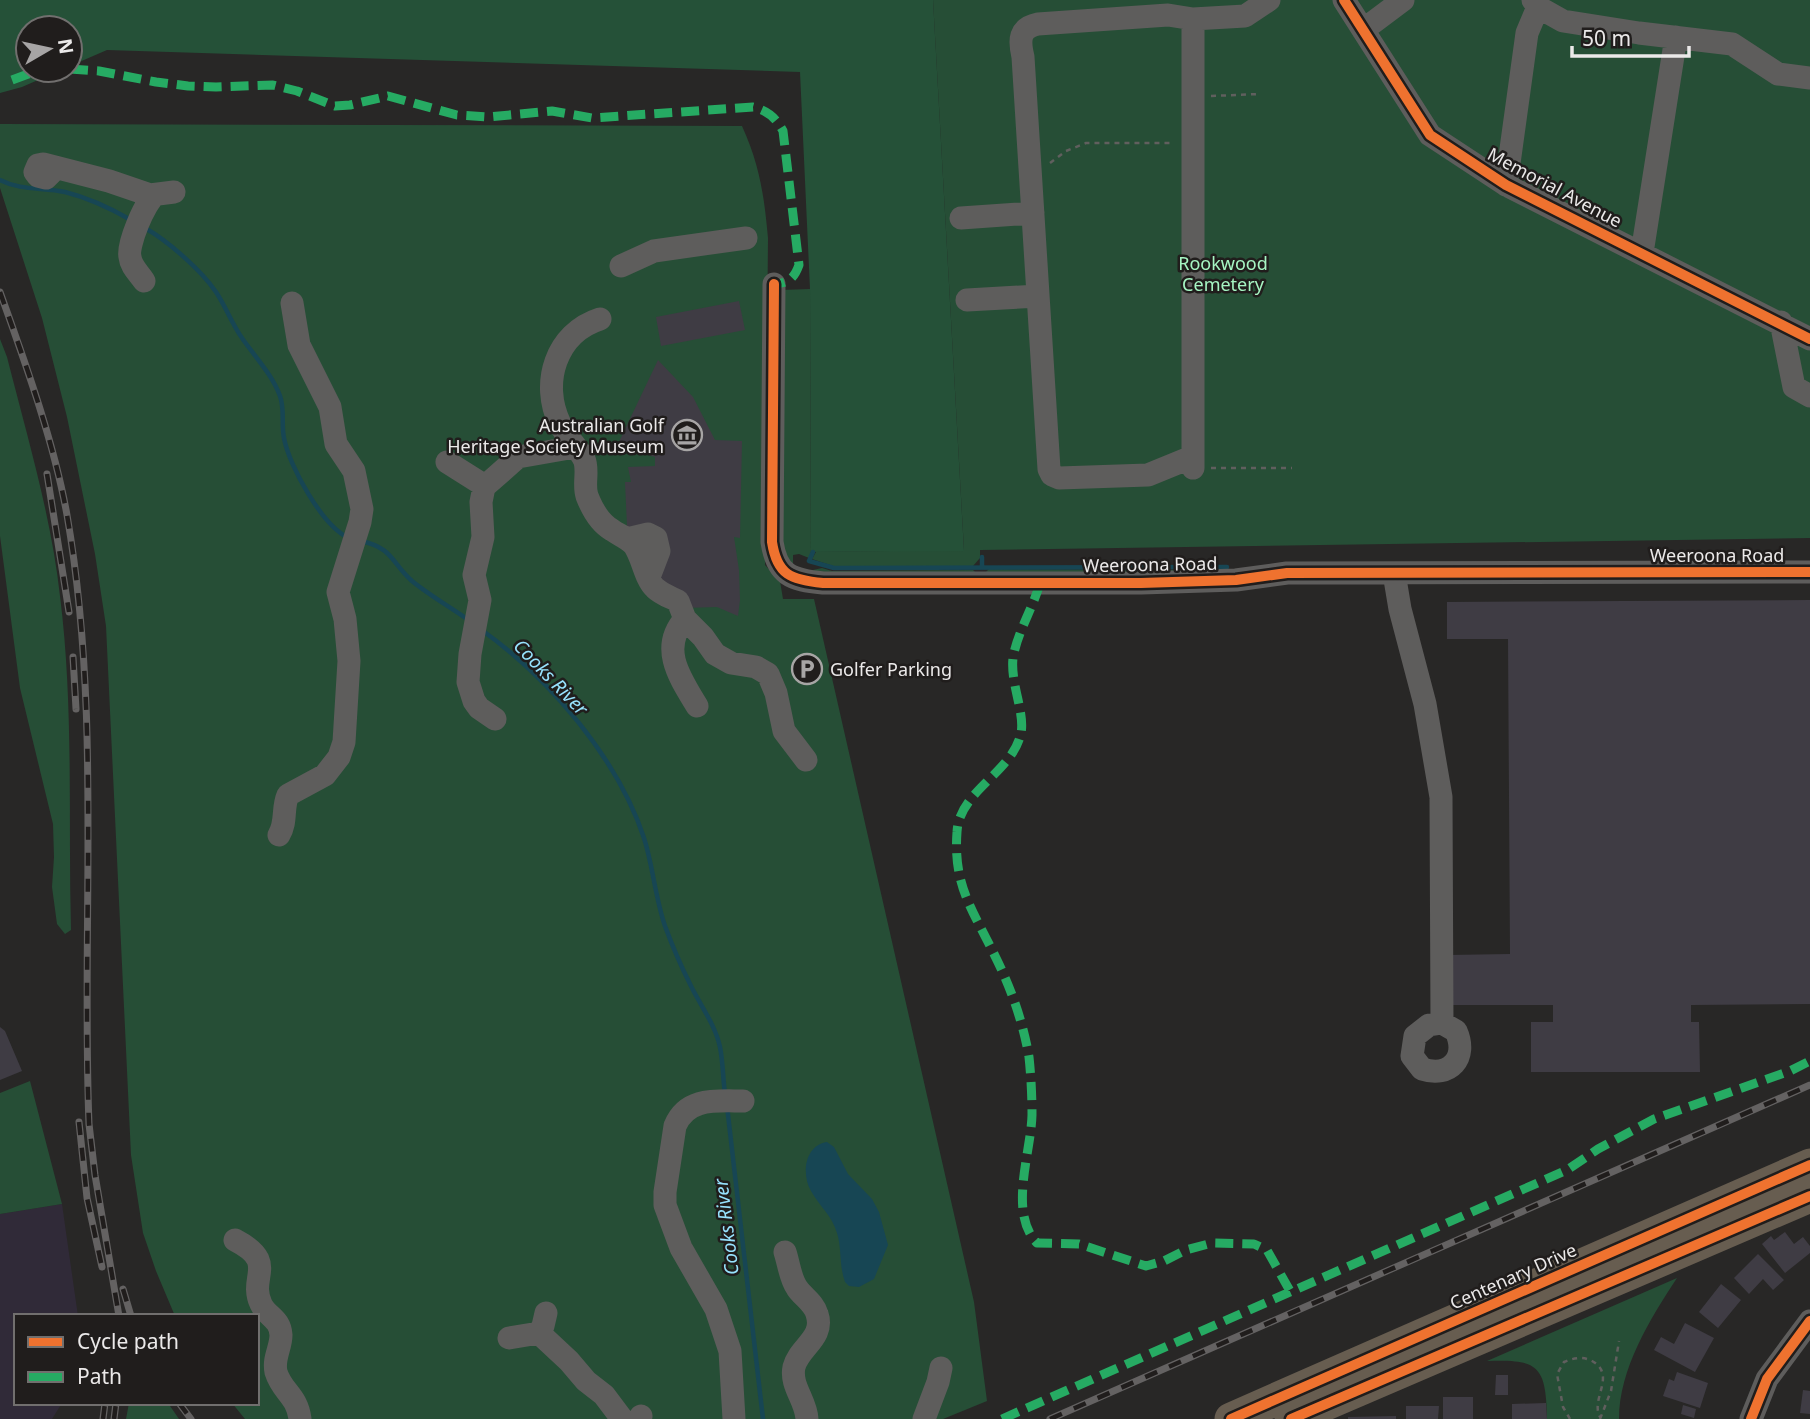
<svg xmlns="http://www.w3.org/2000/svg" width="1810" height="1419" font-family="'Noto Sans',sans-serif">
  <style>
    .commercial { fill: #302a38 }
    .green { fill: #264e36 }
    .forest { fill: #255138 }
    .water { fill: #174654 }
    .lines { fill: none; stroke-linecap: round; stroke-linejoin: round }
    .stream { stroke: #174654; stroke-width: 4.5 }
    .building { fill: #3f3c44 }
    .path { stroke: #605f5e; stroke-width: 2.5; stroke-dasharray: 5 5; stroke-linecap: butt }
    .minor { stroke: #5e5d5c; stroke-width: 23 }
    .highway { stroke: #675d50; stroke-width: 33 }
    .rail-casing { stroke: #646262; stroke-width: 7 }
    .rail { stroke: #201d1c; stroke-width: 4.5; stroke-dasharray: 13; stroke-linecap: butt }
    .quiet { stroke: #26ab63; stroke-width: 9; stroke-dasharray: 18 9; stroke-linecap: butt }
    .cycleway-casing { stroke: #201d1c; stroke-width: 15 }
    .cycleway { stroke: #ef722f; stroke-width: 10 }
    .labels { text-anchor: middle; dominant-baseline: central; stroke-width: 5; stroke-linejoin: round; paint-order: stroke }
    .street-label { font-size: 18px; fill: #ebe9e9; stroke: #201d1c }
    .park-label { font-size: 18px; fill: #a6f5c3; stroke: #201d1c }
    .poi-label { font-size: 18px; fill: #ebe9e9; stroke: #201d1c; text-anchor: end }
    .water-label { font-size: 19px; font-style: italic; fill: #97e2fd; stroke: #201d1c }
  </style>
  <rect width="100%" height="100%" fill="#282726"/>
  <path class="commercial" d="M62,1204L78,1316H16V1403H62L52,1419H0V1214Z"/>
  <path class="green" d="M933,0H1810V538L980,550V558L973,566H833L812,559L816,552L964,550Z
    M0,124L742,126C760,166 764,195 768,238L765,565L780,581L783,599H814L974,1302L987,1401L943,1419H245L232,1403H257V1316H175L156,1271L143,1233L131,1155L106,626L95,554L67,417L42,318L0,188Z
    M810,289L811,552L809,558L799,554L793,555V566L781,548V290Z
    M0,339L7,357C27,436 51,515 60,596C74,707 68,818 71,930L65,934L57,924L52,887L54,857L53,824L20,688L0,536Z
    M822,568L832,571L973,570L977,574H984L989,569L1203,570V574L830,576L804,572Z
    M30,1081L62,1204L0,1214V1093Z
    M1677,1278C1650,1319 1619,1369 1619,1419H1547C1546,1366 1539,1359 1487,1361Z
    M129,1403H168L179,1419H126Z"/>
  <path class="forest" d="M0,0H933L964,551L811,552L810,289L800,72L107,50L70,66V28H28V70H61L22,87L0,93Z"/>
  <path class="water" d="M827,1142L834,1147L848,1174L872,1199L879,1212L888,1245L874,1279L859,1287L849,1286L845,1282C839,1266 842,1249 837,1233C832,1215 819,1206 811,1191C801,1174 805,1145 827,1142Z"/>
  <g class="lines">
    <path class="stream" d="M0,180C21,191 43,187 65,192C89,198 110,208 131,220
      M145,228C168,241 201,270 216,292C226,307 232,324 242,338C255,357 272,374 280,396C285,410 281,424 284,438C289,466 323,527 349,538
      M361,541C393,548 391,562 412,581C429,595 450,607 467,619
      M813,552L809,561L834,568L1227,567
      M982,557V568
      M483,631C550,679 618,759 644,838C653,866 655,897 665,926C672,945 681,966 690,984C700,1005 715,1024 720,1047C723,1062 723,1079 725,1094
      M727,1106L763,1419"/>
  </g>
  <path class="building" d="M739,301L745,330L661,346L656,317Z
    M658,360L693,397L715,440L742,441L740,538L734,537L739,570L740,600L738,616L717,607L685,608L662,587L635,532L627,526L625,482H631L628,467L655,466V457L617,446Z
    M1810,600V1004L1691,1005V1022H1699L1700,1072H1531V1022H1553V1005H1448V955L1510,954L1508,639H1447V602Z
    M0,1027L5,1031L22,1071L0,1080Z
    M1785,1232L1794,1244L1803,1237L1810,1246V1253L1785,1273L1762,1244L1771,1236L1774,1240Z
    M1758,1254L1784,1280L1773,1290L1763,1279L1749,1294L1734,1278Z
    M1721,1284L1741,1300L1718,1328L1699,1312Z
    M1685,1323L1714,1338L1695,1372L1654,1350L1661,1337L1674,1344Z
    M1677,1372L1708,1383L1700,1408L1663,1396L1669,1379L1674,1381Z
    M1496,1375H1508V1395H1495Z
    M1803,1390L1810,1391V1414L1800,1413Z
    M1443,1397H1473V1419H1443Z
    M1546,1403L1547,1419H1512V1404Z
    M1683,1405L1696,1409L1694,1418L1681,1414Z
    M1406,1406H1439L1438,1419H1406Z
    M1396,1416V1419H1348V1417Z"/>
  <g class="lines">
    <path class="path" d="M1211,96L1260,94
      M1050,163L1066,151L1086,143H1174
      M1211,468H1292
      M1570,1419L1563,1407L1557,1374L1564,1362C1573,1358 1583,1356 1592,1361C1617,1375 1590,1399 1600,1417
      M1600,1419L1611,1391L1619,1341"/>
    <path class="minor" d="M1344,0L1430,135L1506,185L1810,339
      M1533,0L1538,7L1563,21L1639,33L1732,44L1778,74L1810,78
      M1363,30L1403,0
      M56,168L46,178L38,176L35,172L38,165L43,164L109,181L150,195L174,192
      M1506,185L1527,33L1538,7
      M961,218L1033,213
      M1642,253L1676,37
      M621,266L654,251L746,238
      M144,281C139,273 131,267 130,257C127,245 145,202 155,195
      M774,284L772,542C777,575 791,580 823,583H1141L1236,580L1287,573L1810,572
      M967,300L1038,296
      M600,319C556,333 540,383 560,424C566,437 578,447 584,459C589,470 583,484 587,496C592,509 600,523 612,530C619,535 628,538 634,545C643,558 645,579 655,588C661,594 670,597 678,601L685,619L703,637L715,654L731,663L756,667L768,674L776,693L784,731L806,760
      M1781,322L1794,387L1810,396
      M1192,457L1148,475L1059,478L1052,475L1049,469L1023,57C1019,40 1019,28 1038,24L1168,15L1193,19
      M447,462L485,486
      M1193,468V19L1245,16L1269,0
      M627,539L648,534L656,538L659,551L649,577
      M1394,573L1400,609L1425,704L1441,797L1442,1023L1456,1031C1468,1058 1450,1078 1422,1069L1412,1056L1415,1036L1429,1025L1442,1023
      M685,619C659,648 680,678 697,706
      M495,719L479,708L474,701L468,682L470,654L480,600L474,575L483,537L481,502L484,487L518,457L575,447
      M279,835C287,822 282,808 288,795L325,775L339,757L344,742L349,661L345,619L338,592L360,522L362,509L354,471L336,444L330,407L299,345L292,303
      M235,1240C279,1263 248,1276 261,1304C267,1317 280,1318 281,1335C281,1348 273,1358 276,1372C282,1392 297,1395 300,1419
      M785,1252C789,1264 790,1278 797,1288C803,1297 814,1303 817,1314C825,1338 799,1347 794,1367C790,1386 806,1400 807,1419
      M539,1333L569,1361L586,1381L604,1395L622,1419
      M509,1338L539,1333L543,1326L546,1313
      M639,1419L641,1416
      M734,1419L730,1351L716,1309L681,1248L665,1205V1192L675,1126C687,1097 716,1101 743,1101
      M924,1419L938,1382L941,1368
      M1751,1419L1767,1379L1810,1321"/>
    <path class="highway" d="M1231,1419L1810,1165
      M1291,1419L1810,1196"/>
    <g class="rail-casing">
      <path id="rail" d="M0,292C25,362 54,442 67,515C102,716 81,922 89,1124L95,1175L119,1316
        M47,474L69,612
        M73,657L76,709
        M79,1122L87,1198L102,1267
        M123,1289L131,1316
        M179,1403L191,1419
        M103,1419L105,1403
        M114,1419L116,1403
        M1050,1419L1810,1085"/>
    </g>
    <use href="#rail" class="rail"/>
    <path class="quiet" d="M70,69L99,71L156,82L188,86L216,87L273,85L297,91L335,106L350,105L388,96L457,115L488,117L552,111L592,118L753,107C768,111 776,118 783,131L799,265C794,279 788,283 774,284
      M12,80L39,70
      M1040,583C1033,608 1017,633 1013,658C1010,685 1027,716 1020,737C1009,774 959,792 957,832C953,886 973,910 995,956C1011,988 1023,1022 1029,1057C1031,1076 1032,1096 1032,1115C1031,1153 1008,1213 1037,1243L1079,1244L1146,1266L1164,1261L1186,1250L1212,1243L1254,1244L1267,1250L1290,1291
      M1002,1419L1567,1170L1598,1149L1654,1119L1790,1071L1810,1061"/>
    <g class="cycleway-casing">
      <path id="cycleway" d="M1344,0L1430,135L1506,185L1810,339
        M774,284L772,542C777,575 791,580 823,583H1141L1236,580L1287,573L1810,572
        M1231,1419L1810,1165
        M1291,1419L1810,1196
        M1751,1419L1767,1379L1810,1321"/>
    </g>
    <use href="#cycleway" class="cycleway"/>
  </g>
  <defs>
    <g id="museum-ring" transform="scale(1.575)"><circle r="9.5" fill="#201d1c" stroke="#a7a5a5" stroke-width="1.5"/><path d="M0-6L6-3V-2H-6V-3ZM-5-1h2V3h-2ZM-1-1h2V3h-2ZM3-1h2V3H3ZM-6 4H6V6H-6Z" fill="#a7a5a5"/></g>
    <g id="parking-ring" transform="scale(1.575)"><circle r="9.5" fill="#201d1c" stroke="#a7a5a5" stroke-width="1.5"/><path d="M-3.5-5.5H1a3.5 3.5 0 0 1 0 7H-1V5.5H-3.5ZM-1-3.4V-.6H.8a1.4 1.4 0 0 0 0-2.8Z" fill="#a7a5a5"/></g>
  </defs>
  <g fill-rule="evenodd">
    <use href="#museum-ring" x="687" y="435"/>
    <use href="#parking-ring" x="807" y="669"/>
  </g>
  <g class="labels">
    <g class="street-label">
      <text transform="translate(1555 187) rotate(28)">Memorial Avenue</text>
      <text x="1717" y="555">Weeroona Road</text>
      <text transform="translate(1150 564) rotate(-1)">Weeroona Road</text>
      <text transform="translate(1513 1276) rotate(-24)">Centenary Drive</text>
    </g>
    <g class="park-label">
      <text x="1223" y="263">Rookwood<tspan x="1223" dy="21">Cemetery</tspan></text>
    </g>
    <g class="poi-label">
      <text x="664" y="425">Australian Golf<tspan x="664" dy="21">Heritage Society Museum</tspan></text>
      <text x="830" y="669" text-anchor="start">Golfer Parking</text>
    </g>
    <g class="water-label">
      <text transform="translate(551 677) rotate(46)">Cooks River</text>
      <text transform="translate(726 1227) rotate(-97)">Cooks River</text>
    </g>
  </g>
  <rect x="14" y="1314" width="245" height="91" fill="#201d1c" stroke="#716f6e" stroke-width="2"/>
  <rect x="28" y="1337" width="35" height="10" fill="#ef722f" stroke="#716f6e" stroke-width="2"/>
  <text x="77" y="1349" font-size="21" fill="#ebe9e9">Cycle path</text>
  <rect x="28" y="1372" width="35" height="10" fill="#26ab63" stroke="#716f6e" stroke-width="2"/>
  <text x="77" y="1384" font-size="21" fill="#ebe9e9">Path</text>
  <g transform="translate(49 49) rotate(81)"><circle r="33" fill="#201d1c" stroke="#716f6e" stroke-width="2"/>
  <path d="M0-5L12 26L0 18L-12 26Z" fill="#a7a5a5"/>
  <text y="-10" font-size="19" font-weight="bold" text-anchor="middle" fill="#ebe9e9">N</text>
  </g>
  <path d="M1572 46v10h117v-10" fill="none" stroke="#ebe9e9" stroke-width="3.5"/>
  <text x="1582" y="46" font-size="21" fill="#ebe9e9" stroke="#201d1c" stroke-width="5" paint-order="stroke">50 m</text>
</svg>
